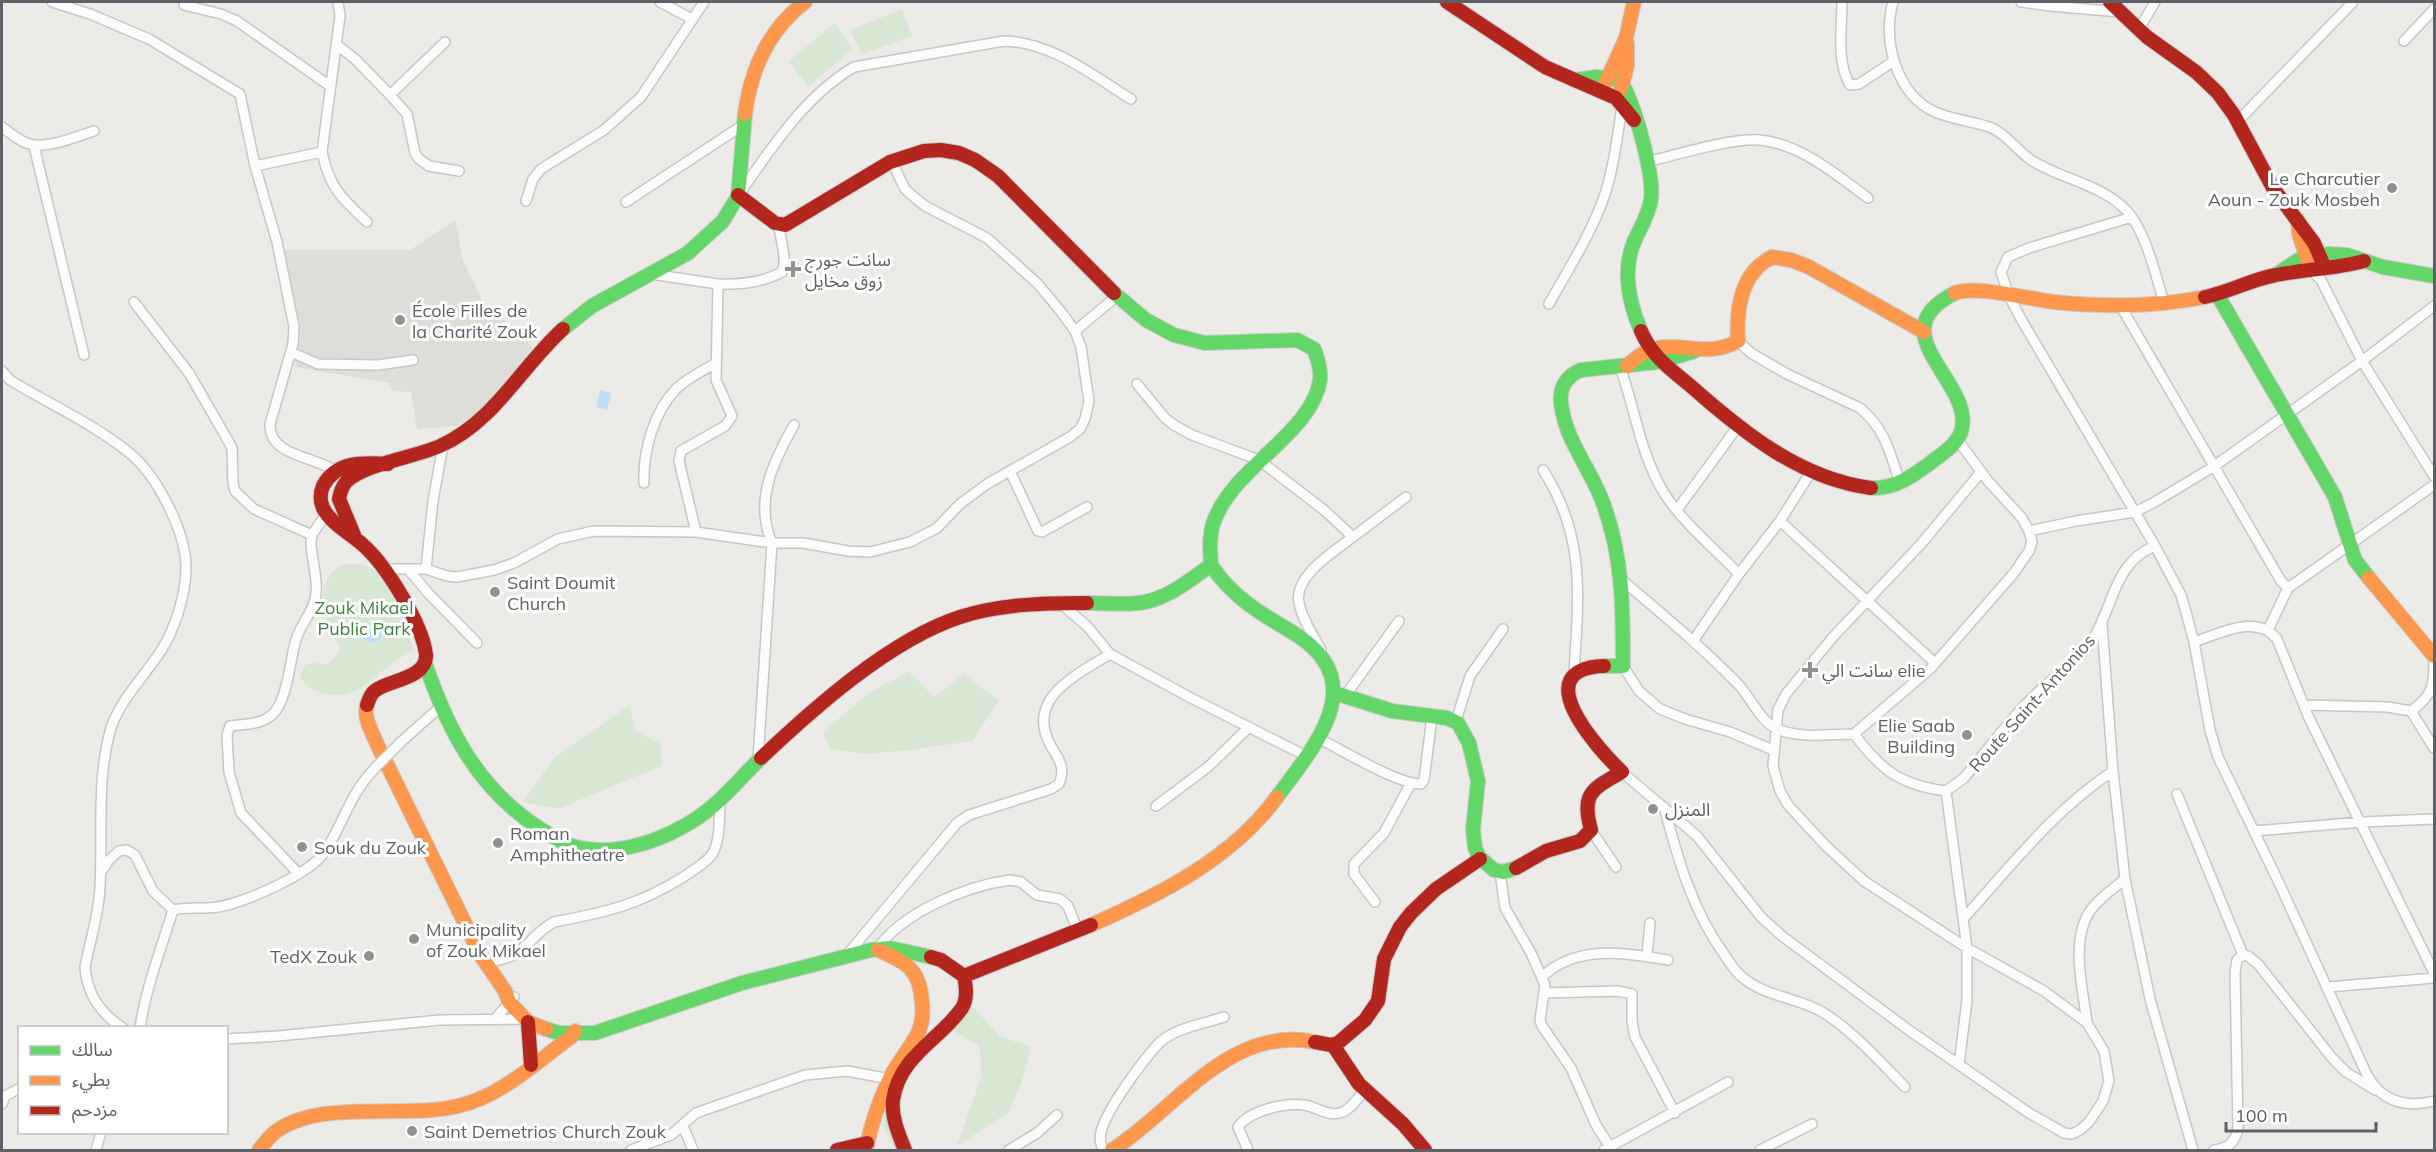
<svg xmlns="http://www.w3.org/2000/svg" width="2436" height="1152" font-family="Mulish,'Noto Sans Arabic',sans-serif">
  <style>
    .education { fill: #dfddd8 }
    .green { fill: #d7e7d4 }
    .water { fill: #bedff4 }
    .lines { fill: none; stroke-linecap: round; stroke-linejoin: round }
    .street-casing { stroke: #c7c7c7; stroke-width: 12 }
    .fast-casing { stroke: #c9c9c9; stroke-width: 16 }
    .slow-casing { stroke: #c9c9c9; stroke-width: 16 }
    .jam-casing { stroke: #c9c9c9; stroke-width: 16 }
    .street { stroke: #fcfcfc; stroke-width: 9 }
    .fast { stroke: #63d668; stroke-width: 14 }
    .slow { stroke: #ff974d; stroke-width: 14 }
    .jam { stroke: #b3261e; stroke-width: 14 }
    .street-bridge-casing { stroke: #c7c7c7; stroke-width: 12; stroke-linecap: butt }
    .street-bridge { stroke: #fcfcfc; stroke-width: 9 }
    .poi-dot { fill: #8f9193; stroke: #fff; stroke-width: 2 }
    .labels { text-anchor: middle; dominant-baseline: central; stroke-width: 6; stroke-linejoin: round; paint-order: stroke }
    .poi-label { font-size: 18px; fill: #5d6165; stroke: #fff; text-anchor: start }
    .park-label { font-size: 18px; fill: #3c853d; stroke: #fff }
    .street-label { font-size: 18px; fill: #5d6165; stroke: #fff }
  </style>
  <rect width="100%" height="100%" fill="#ecebe8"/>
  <path class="education" d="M455,220L463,261L483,302L534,348L478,414L456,426L417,429L411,392L392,391L390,383L295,367L300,339L285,250H410Z"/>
  <path class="green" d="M902,9L912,36L862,54L850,30Z
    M835,23L852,49L808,87L789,61Z
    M343,564C352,564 363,563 371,568C398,583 406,624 414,651C379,664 362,706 322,693C311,689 306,687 300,677L305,665L311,663L327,664L338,654L340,648C337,640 331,634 329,627C319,602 318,579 343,564Z
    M909,671L934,697L964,674L999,701L972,741L912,750L865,754L830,749L823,732L869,693Z
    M630,705L635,731L661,744V766L558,809L523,802L555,757Z
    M972,1006L1000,1036L1031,1047L1023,1078L1009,1112L957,1146L982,1074L979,1046L952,1030Z
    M885,1108C898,1117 896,1136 896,1150C888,1140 879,1121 885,1108Z"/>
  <path class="water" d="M600,390L611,393L607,410L596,407Z
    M362 633a10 10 0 1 1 20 0a10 10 0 1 1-20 0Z"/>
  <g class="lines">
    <g class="street-casing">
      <path id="street" d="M52,2L90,14L149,39L240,94L255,166L277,242L294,327L293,344L270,424C269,458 318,456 339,473
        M660,2L692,19
        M1842,2C1842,27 1836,62 1850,85L1859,84L1894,61
        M1893,2C1882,40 1896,94 1935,112C1953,120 1974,121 1992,128C2007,135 2017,150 2031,160C2060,179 2102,184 2127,211C2146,232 2156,276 2164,303
        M2021,2L2050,6L2120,12
        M184,5L221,14L237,21L330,86
        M2139,29L2155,2
        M2404,41L2434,9
        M336,44L356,60L390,95L445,42
        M390,95L407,114L415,153L419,159L429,166L459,171
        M2238,121L2353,2
        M2,127C11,134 23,144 34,145C52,147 78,136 94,131
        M34,146L84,355
        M322,152C330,189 341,197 367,222
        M1647,162C1676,155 1731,138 1759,140C1799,143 1837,175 1868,198
        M255,166L322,152L340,16L338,2
        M740,193C772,147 805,96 854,67L1004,41C1052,42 1092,75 1131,99
        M526,201L533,179L541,169L604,130L641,97L704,2
        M626,202L743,125
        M2312,271L2321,280L2362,361L2434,476
        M651,274L718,284L716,380L732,416L725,426L681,451L679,461L696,532L772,543L758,760
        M718,284C740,285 762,283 782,272C788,261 780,239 779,225
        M134,302L189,373L226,437L232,448L233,483L235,491L254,509L312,535
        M1549,304C1568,270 1591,234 1604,197C1614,168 1617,137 1622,107
        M2120,305L2281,581L2288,588L2434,485
        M1075,331L1117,296
        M1738,341L1751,353L1787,374L1860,408C1886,430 1890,453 1900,483
        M291,352L318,364L378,365L413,360
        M1620,367C1635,408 1640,454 1664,493C1683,523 1714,548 1739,574
        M2,371L10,380C49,404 92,423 127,451C156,473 185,530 186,566C186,589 180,611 171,632C156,667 123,692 111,728C96,779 103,835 100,887C99,914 90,941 85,967C87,994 101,1014 123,1028
        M1137,384L1165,418L1174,425L1192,435L1259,460L1324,510L1353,537C1335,551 1293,576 1299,603C1302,620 1314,636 1321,650
        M794,425C773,462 754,501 772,543H803L848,551L870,552L910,542L937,528L960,504L987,484L1070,437L1080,429L1085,419L1089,401L1081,347L1075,331L1062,313L1038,284L987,238L925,206L914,197L905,189L892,162
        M1543,470C1587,538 1578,599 1574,674
        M1010,471L1038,531L1042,532L1087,507
        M644,483C643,452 653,412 677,388C688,378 702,371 716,363
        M1677,510L1738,426
        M1780,521L1811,472
        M2029,531L2076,521L2135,512L2153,503L2213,467L2362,361L2434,306
        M1353,537L1406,497
        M2155,546L2181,595L2186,612L2194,642L2210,730L2218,757L2280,885L2367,1075C2382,1102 2406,1108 2434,1101
        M386,569H426L447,576L457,577L494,570L514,563L558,539L594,531L696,532
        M408,569L428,593L477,643
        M426,569L433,501L443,445
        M1622,580C1662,614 1702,647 1738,684C1751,698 1760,721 1777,729C1801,739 1829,734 1854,734C1881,770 1900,785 1946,791L1964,778C1986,752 2006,724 2030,700C2050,679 2077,663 2093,639C2114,605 2114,562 2155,546L2021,319L2009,296L2001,272L2008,257L2029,248L2132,217
        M1061,604L1087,626L1110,654L1191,698L1306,756
        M2102,624L2113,771L2125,879L2150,999L2193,1150
        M2268,630L2288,588
        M1693,641L1739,574L1780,521L1935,663
        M2194,642C2219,634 2257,613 2277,639L2309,718L2434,973
        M1623,666L1639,691L1660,709L1685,719L1730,732L1773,750
        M1345,696L1399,621
        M2304,705L2388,707L2411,711L2434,748
        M2411,711C2435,694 2434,684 2434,655
        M1456,721L1470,676L1503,629
        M1854,734L1931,668L2014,573L2029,551L2032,542L2029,531L2022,518L1988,481L1957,439
        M1318,738C1342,750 1397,784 1421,784L1424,780L1432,717
        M402,741L439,708
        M1622,772L1697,836L1761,917L1782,936L1910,1031L2029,1113L2064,1133L2072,1134L2080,1130L2089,1122L2103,1101L2109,1081L2104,1051L2087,1023L2044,991L1967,948L1864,881L1826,846L1788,805L1780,791L1773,766L1778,710L1786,694L1833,637L1921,544L1981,472
        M1946,791L1967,948V1000L1959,1065
        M2177,794L2243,955
        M1156,806L1208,767L1249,727
        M1664,807C1678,859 1692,910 1724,954C1729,962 1734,970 1741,976C1764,997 1798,997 1824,1013C1854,1032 1880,1062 1905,1087
        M1591,830L1616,867
        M2254,831L2362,822L2434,819
        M101,872L109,860L119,851L127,850L135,855L153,891L173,910
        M1500,872L1505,908L1531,953L1545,985L1540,1020L1542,1026L1571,1068L1596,1125L1612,1150
        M299,874L241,813L229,772L227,735L230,726C245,724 261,725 273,714C287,700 290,662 295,643C299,625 315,611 316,593C318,576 311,559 311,542L312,535L326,514
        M1375,902L1354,874V864L1384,833L1411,783
        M1964,918C2010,867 2055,809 2113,771
        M877,949C903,912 966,886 1010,880L1021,882L1037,895L1060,899L1068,906L1077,929
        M846,956L957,823L969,815L1051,789L1059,784C1066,767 1059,760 1051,746C1024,698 1077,675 1110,654
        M1647,956L1650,923
        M485,962C527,959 524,939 554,922C607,912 639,905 685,876C693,870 704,864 711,856C721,842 719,818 720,801
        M1542,977C1577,944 1625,953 1668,960
        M2328,987L2434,978
        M1545,993L1618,991L1632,994V1021L1635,1037L1675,1113
        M496,1018L514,997
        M2087,1023C2083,989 2070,941 2090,911C2099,898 2113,889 2125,879
        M140,1028C146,987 161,949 173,910C187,907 203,909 218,907C245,902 312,874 326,850C346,818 349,794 378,765
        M226,1039L278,1036L440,1020L525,1019
        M2,1104L5,1096L20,1088
        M683,1126L693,1150
        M96,1150L101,1132
        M631,1150L671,1135L696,1113L805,1075L847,1071L895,1080
        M1009,1150L1037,1133L1057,1115
        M1103,1150C1101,1144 1099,1139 1101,1132C1106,1110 1142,1062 1158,1044C1174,1028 1203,1024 1224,1017
        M1248,1150L1238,1127C1250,1110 1284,1103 1304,1105C1318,1107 1330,1119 1345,1111C1352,1107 1359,1097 1365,1090
        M1604,1150L1728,1082
        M1760,1150L1812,1124
        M2214,1150C2228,1148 2235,1143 2238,1129L2235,972L2237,960L2243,955L2248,956L2258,964L2333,1059L2346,1072L2375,1090"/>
    </g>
    <g class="fast-casing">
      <path id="fast" d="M1574,80L1597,77L1620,80C1634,102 1654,173 1651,199C1649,215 1640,228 1634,242C1622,271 1629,303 1641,331
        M2277,274L2300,259L2329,254L2347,255L2383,267L2434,276
        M1114,293L1146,320L1174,335L1205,343L1297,340L1314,349C1318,360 1321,369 1320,380C1312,434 1231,468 1213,524C1209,537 1210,551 1211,565
        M2217,294L2335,497L2355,560L2369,578
        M563,329L592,306L688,253L723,221L738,196L745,114
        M1871,488C1894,489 1911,477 1929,464C1940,455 1956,446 1961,432C1977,383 1875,333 1955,293
        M1087,603C1104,603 1122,605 1139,603C1166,600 1190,580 1211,565C1232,597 1260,613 1292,632C1372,680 1318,742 1277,797
        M425,663C447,728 477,787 536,826C547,833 559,842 572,846C610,857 653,844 686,825C717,808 736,782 761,758
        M1604,666H1623C1623,610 1623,556 1603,503C1591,469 1564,439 1561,402C1559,387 1568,375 1581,370L1658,362L1695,351
        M1335,693L1392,711L1447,718L1458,723L1469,743L1478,781L1473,829L1475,848L1479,857L1494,870L1503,872L1516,868
        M546,1029L559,1033H595L742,983L871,950L890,948L931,957"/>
    </g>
    <g class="slow-casing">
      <path id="slow" d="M1605,84L1626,38L1634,2
        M1621,89L1627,66V43
        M745,114C751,69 768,30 805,2
        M2298,220L2299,234L2309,264
        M1955,293C1977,285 2028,299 2054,302C2104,307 2156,307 2205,297
        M1627,366C1633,361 1638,355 1646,352C1675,338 1705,360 1738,341C1736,310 1740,273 1772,257L1791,260L1809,267L1924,332
        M2369,578L2434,656
        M367,705C363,717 372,732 377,744L481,956L505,991L509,1002L528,1022L546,1029
        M1091,925C1159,895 1232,859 1277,797
        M259,1150C265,1143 270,1135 278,1130C324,1099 405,1119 458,1106C502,1096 536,1062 571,1037L575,1031
        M866,1150C871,1124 879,1100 891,1076C899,1061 910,1048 918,1033C923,1023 923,1013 922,1002C920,969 906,962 878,950
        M1112,1150C1175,1110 1230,1024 1315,1042"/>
    </g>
    <g class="jam-casing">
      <path id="jam" d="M1447,2L1545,67L1616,98L1634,120
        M2110,2L2147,37L2196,72L2218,93L2234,115L2273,188L2314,243L2325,268
        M738,195L775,223L785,225L890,162L924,151L941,150L959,153L975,160L998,176L1114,293
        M2205,297C2230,292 2252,279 2276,275C2306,269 2335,269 2364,261
        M1641,331C1652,357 1672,370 1693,388C1744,433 1801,479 1871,488
        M354,535L339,499C340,493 342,487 346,482C363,464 416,457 440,446C494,422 521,367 563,329
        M367,705C369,699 371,693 376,690C390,680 427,678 426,655C423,625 386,565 363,545C350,533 331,524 323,508C320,501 320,493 323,486C336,461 364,462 388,464
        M761,758C815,707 890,640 960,617C1001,604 1044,603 1087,603
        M1516,868L1546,851L1580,841L1591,830C1581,793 1592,789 1622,772C1598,749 1525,669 1604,666
        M964,976L1091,925
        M528,1022L531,1065
        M1315,1042L1331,1045L1338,1043L1365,1020L1378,1001L1384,959L1400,927L1411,913L1436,889L1480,859
        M1333,1045L1359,1084L1403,1124L1425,1150
        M837,1150L867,1143
        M905,1150C899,1135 891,1117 893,1100C899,1056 941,1039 962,1008C968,998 966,986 964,976L941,960L931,957"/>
    </g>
    <use href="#street" class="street"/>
    <use href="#fast" class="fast"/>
    <use href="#slow" class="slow"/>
    <use href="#jam" class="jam"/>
    <g class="street-bridge-casing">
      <path id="street-bridge" d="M378,765L402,741"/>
    </g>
    <use href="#street-bridge" class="street-bridge"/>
  </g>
  <g class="poi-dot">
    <circle cx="2392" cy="188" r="6"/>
    <path d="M790 260h6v6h6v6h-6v6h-6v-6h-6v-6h6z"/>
    <circle cx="400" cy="320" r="6"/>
    <circle cx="495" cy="592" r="6"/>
    <path d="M1807 661h6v6h6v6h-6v6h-6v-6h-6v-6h6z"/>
    <circle cx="1967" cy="735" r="6"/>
    <circle cx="1653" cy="809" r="6"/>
    <circle cx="498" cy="843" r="6"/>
    <circle cx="302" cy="847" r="6"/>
    <circle cx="414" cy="939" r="6"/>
    <circle cx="369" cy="956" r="6"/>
    <circle cx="412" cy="1131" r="6"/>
  </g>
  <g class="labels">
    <g class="poi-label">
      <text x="2380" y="178" text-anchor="end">Le Charcutier<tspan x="2380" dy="21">Aoun - Zouk Mosbeh</tspan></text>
      <text x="805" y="259">سانت جورج<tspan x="805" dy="21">زوق مخايل</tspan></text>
      <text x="412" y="310">École Filles de<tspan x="412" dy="21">la Charité Zouk</tspan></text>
      <text x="507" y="582">Saint Doumit<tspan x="507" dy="21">Church</tspan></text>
      <text x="1822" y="670">سانت الي elie</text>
      <text x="1955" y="725" text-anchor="end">Elie Saab<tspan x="1955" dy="21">Building</tspan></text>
      <text x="1665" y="809">المنزل</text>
      <text x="510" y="833">Roman<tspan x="510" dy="21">Amphitheatre</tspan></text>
      <text x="314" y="847">Souk du Zouk</text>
      <text x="426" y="929">Municipality<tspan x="426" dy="21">of Zouk Mikael</tspan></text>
      <text x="357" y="956" text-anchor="end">TedX Zouk</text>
      <text x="424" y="1131">Saint Demetrios Church Zouk</text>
    </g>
    <g class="park-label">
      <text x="364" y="607">Zouk Mikael<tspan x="364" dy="21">Public Park</tspan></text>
    </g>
    <g class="street-label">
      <text transform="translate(2032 703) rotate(-48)">Route Saint-Antonios</text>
    </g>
  </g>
  <rect width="2436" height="1152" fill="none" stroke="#5d6165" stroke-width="6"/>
  <rect x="18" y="1026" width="210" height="108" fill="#ffffff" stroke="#bec0c1" stroke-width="1.5"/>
  <rect x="30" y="1046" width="30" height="9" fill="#63d668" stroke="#bec0c1" stroke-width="1.5"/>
  <text x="72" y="1056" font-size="18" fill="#5d6165">سالك</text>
  <rect x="30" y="1076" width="30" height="9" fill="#ff974d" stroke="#bec0c1" stroke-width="1.5"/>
  <text x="72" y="1086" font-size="18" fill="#5d6165">بطيء</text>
  <rect x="30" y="1106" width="30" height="9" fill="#b3261e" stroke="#bec0c1" stroke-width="1.5"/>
  <text x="72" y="1116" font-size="18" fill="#5d6165">مزدحم</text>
  <path d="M2226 1122v9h150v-9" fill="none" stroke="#5d6165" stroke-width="3"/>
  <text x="2235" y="1122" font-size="18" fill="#5d6165" stroke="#ffffff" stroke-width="4.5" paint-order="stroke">100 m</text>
</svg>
